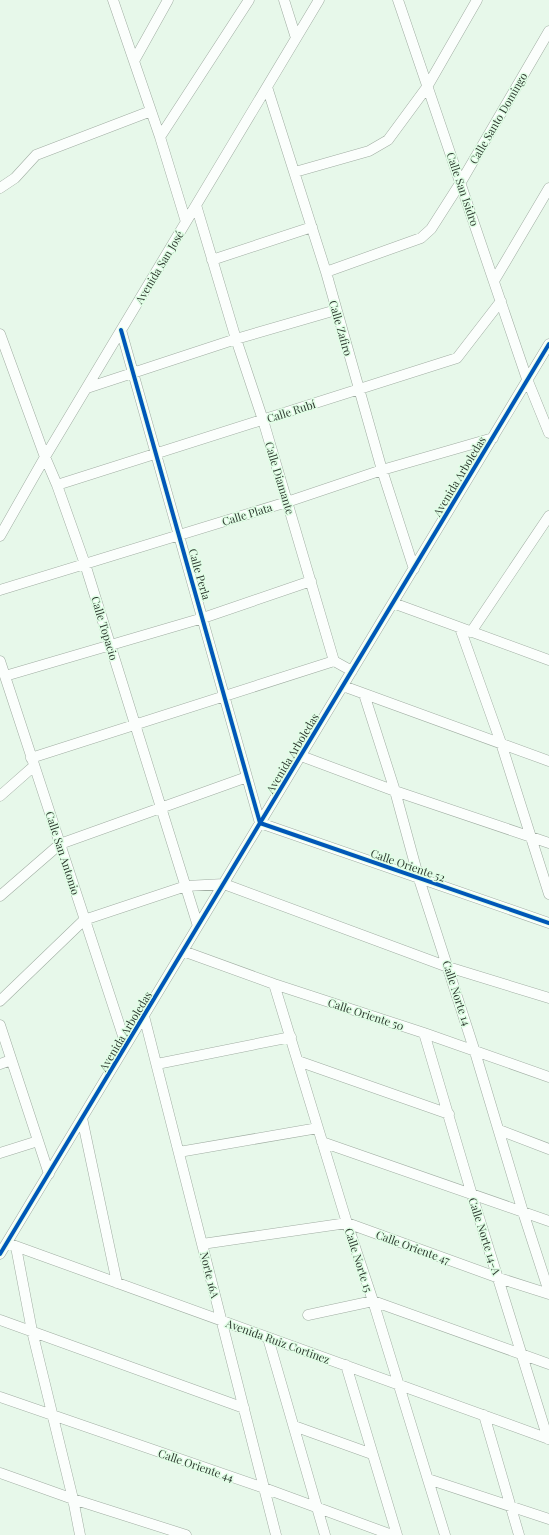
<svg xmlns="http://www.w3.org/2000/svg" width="549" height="1535" font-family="'Playfair Display',serif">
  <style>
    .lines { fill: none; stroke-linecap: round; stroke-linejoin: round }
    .street-casing { stroke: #a0ada2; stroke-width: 11 }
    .street { stroke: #fbfefc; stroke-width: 10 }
    .cycleway-casing { stroke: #e1fee6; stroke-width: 6 }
    .cycleway { stroke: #0057b8; stroke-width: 4 }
    .labels { text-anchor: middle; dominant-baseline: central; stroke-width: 3; stroke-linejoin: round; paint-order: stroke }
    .street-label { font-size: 11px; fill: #2f3b31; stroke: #e1fee6 }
  </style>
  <rect width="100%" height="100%" fill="#e7f8ea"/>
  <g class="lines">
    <g class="street-casing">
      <path id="street" d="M113,0L160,137L186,222
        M284,0L296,38
        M398,0L527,379L549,433
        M134,61L168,0
        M267,87L326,272L382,470L414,569
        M160,137L249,0
        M295,172L369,151L388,140L427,87L477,0
        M0,188L15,178L36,155L151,111
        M196,205L236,339L263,420L334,661
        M212,260L312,227
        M326,272L421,238L431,229L461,182L549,31
        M494,281L549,188
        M121,330L260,823L549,923
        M0,334L45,457L57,485L85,564L198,926
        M87,388L236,339L336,310
        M57,485L457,358L501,301
        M0,536L45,457L319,0
        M0,590L287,502L382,470L493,438
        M393,603L549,660
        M460,628L501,743L549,894
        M471,632L549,516
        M0,661L126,1045
        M334,661L352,671
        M5,676L203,618L311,581
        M343,686L549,761
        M364,694L395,791L419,879L475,1052L523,1212L549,1292
        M301,756L395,791L549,843
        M31,758L334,661
        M0,796L34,766
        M0,896L60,844L247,777
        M183,951L274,984L424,1033L549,1077
        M274,984L347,1223L373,1301L445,1535
        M0,1001L84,920L186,886L224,884L448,967L549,998
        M144,1016L276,1535
        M0,1025L49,1174
        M424,1033L472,1195L548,1439
        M298,1061L449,1114
        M0,1064L11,1060
        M157,1064L291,1037
        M82,1118L117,1283
        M499,1130L549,1149
        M322,1142L549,1221
        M179,1152L318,1128
        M0,1153L38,1141
        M7,1243L549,1439
        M202,1244L347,1223L499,1278L549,1294
        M16,1247L32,1331L73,1499L80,1535
        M0,1254L549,344
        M308,1315L373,1301L549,1364
        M0,1320L244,1408
        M268,1338L325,1535
        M346,1365L397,1535
        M0,1397L264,1488L392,1535
        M484,1415L519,1535
        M294,1426L372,1454
        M0,1473L73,1499L186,1535
        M428,1479L549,1519"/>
    </g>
    <use href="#street" class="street"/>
    <g class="cycleway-casing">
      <path id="cycleway" d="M121,330L260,823L549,923
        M0,1254L549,344"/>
    </g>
    <use href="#cycleway" class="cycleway"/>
  </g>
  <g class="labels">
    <g class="street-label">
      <text transform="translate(498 118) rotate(-60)">Calle Santo Domingo</text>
      <text transform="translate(463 189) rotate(71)">Calle San Isidro</text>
      <text transform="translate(159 267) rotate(-59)">Avenida San José</text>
      <text transform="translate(341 328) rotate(74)">Calle Zafiro</text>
      <text transform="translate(291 411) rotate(-18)">Calle Rubí</text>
      <text transform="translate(459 476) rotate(-59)">Avenida Arboledas</text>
      <text transform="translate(280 478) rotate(73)">Calle Diamante</text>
      <text transform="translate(247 514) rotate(-17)">Calle Plata</text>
      <text transform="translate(200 574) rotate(74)">Calle Perla</text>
      <text transform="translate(105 628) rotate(73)">Calle Topacio</text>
      <text transform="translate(292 753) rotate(-59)">Avenida Arboledas</text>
      <text transform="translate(63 853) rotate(72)">Calle San Antonio</text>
      <text transform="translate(408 865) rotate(19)">Calle Oriente 52</text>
      <text transform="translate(457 993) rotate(72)">Calle Norte 14</text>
      <text transform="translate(366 1014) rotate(18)">Calle Oriente 50</text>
      <text transform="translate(125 1031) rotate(-59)">Avenida Arboledas</text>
      <text transform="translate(485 1236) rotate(72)">Calle Norte 14-A</text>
      <text transform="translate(413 1247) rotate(20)">Calle Oriente 47</text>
      <text transform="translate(359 1260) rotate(72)">Calle Norte 15</text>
      <text transform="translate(210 1275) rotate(76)">Norte 16A</text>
      <text transform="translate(278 1341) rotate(20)">Avenida Ruiz Cortinez</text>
      <text transform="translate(196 1465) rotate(19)">Calle Oriente 44</text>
    </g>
  </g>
</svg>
